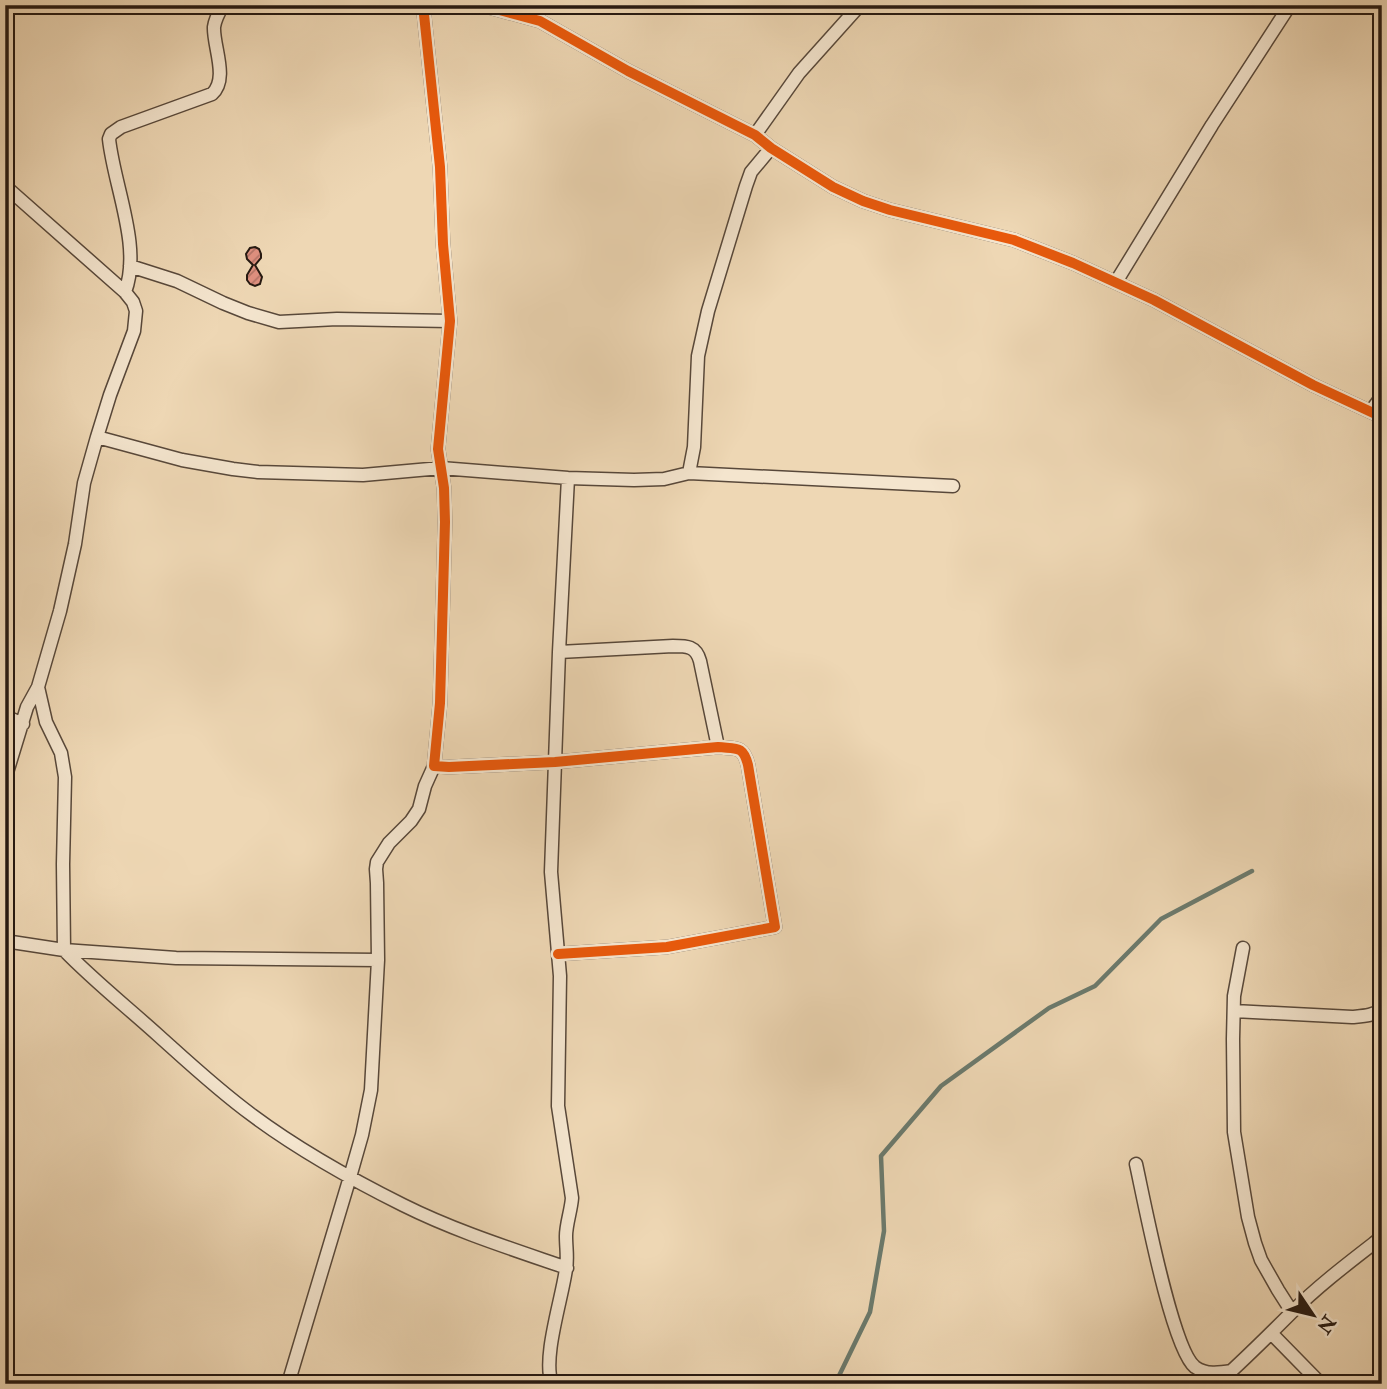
<svg xmlns="http://www.w3.org/2000/svg" width="1387" height="1389" font-family="'IM FELL Double Pica',serif">
  <style>
    .lines { fill: none; stroke-linecap: round; stroke-linejoin: round }
    .stream { stroke: #6b7a6d; stroke-width: 4.5 }
    .building { fill: url(#building-hatch); stroke: #261911; stroke-width: 2 }
    .minor-casing { stroke: #58483a; stroke-width: 15 }
    .minor { stroke: #f4e5ce; stroke-width: 12 }
    .cycleway-casing { stroke: #f4e5ce; stroke-width: 15 }
    .cycleway { stroke: #e8590c; stroke-width: 10 }
  </style>
  <defs>
    <pattern id="building-hatch" width="6" height="6" patternUnits="userSpaceOnUse" patternTransform="scale(1.75)"><rect width="6" height="6" fill="#df907f"/><path d="M-1 1l2-2M0 6l6-6M5 7l2-2" fill="none" stroke="#b57567"/></pattern>
  </defs>
  <rect width="100%" height="100%" fill="#eed7b4"/>
  <filter id="stains"><feTurbulence type="fractalNoise" baseFrequency=".00286" numOctaves="4"/><feColorMatrix values="0 0 0 0 .2 0 0 0 0 .09 0 0 0 0 .02 0 0 0 .5 -.17"/></filter>
  <radialGradient id="worn" r=".72"><stop offset=".6" stop-color="#630" stop-opacity="0"/><stop offset="1" stop-color="#630" stop-opacity=".3"/></radialGradient>
  <g class="lines">
    <path class="stream" d="M835,1384L870,1312L884,1231L881,1156L941,1086L1049,1008L1095,986L1161,919L1252,871"/>
  </g>
  <path class="building" d="M255,247L259,249L261,254V258L255,265L262,277L260,284L255,286L250,284L247,280V275L253,265L247,259L246,254L250,248Z"/>
  <g class="lines">
    <g class="minor-casing">
      <path id="minor" d="M423,5L440,167L443,244L450,321L438,449L444,488L445,522L440,703L434,766L449,767L555,762L718,747C736,749 743,745 748,765L775,927L667,947L558,954
        M481,5L540,21L628,71L755,135L771,148L833,187L863,201L890,210L1014,240L1073,263L1154,300L1313,385L1382,417
        M755,135L799,73L860,5
        M5,186L125,292L133,302L136,311L134,331L110,395L97,437L84,483L75,544L60,611L38,687L27,707L5,779
        M130,266L177,281L223,303L248,313L279,322L337,319L450,321
        M1116,282L1212,125L1290,5
        M125,292C142,247 114,186 109,139L111,134L121,127L212,94C229,79 213,46 214,27C215,19 219,12 223,5
        M1371,411L1382,396
        M97,437L182,460L233,469L258,472L363,475L441,468L568,478L634,480L664,479L689,473L694,447L698,356L708,311L746,186L751,172L771,148
        M689,473L953,486
        M559,652L673,646C687,646 696,646 700,661L718,747
        M38,687L46,722L61,753L65,777L63,864L64,950C94,981 127,1007 159,1036C189,1063 219,1091 252,1115C299,1150 351,1179 403,1205C455,1231 512,1249 567,1268
        M5,716L23,724
        M5,941L64,950L176,958L378,960
        M1243,948L1234,996L1233,1039L1234,1132L1248,1217L1255,1243L1261,1260L1278,1290L1292,1312
        M1234,1011L1352,1017C1363,1016 1373,1016 1382,1009
        M1136,1164C1144,1200 1172,1349 1195,1367C1206,1375 1219,1373 1232,1371
        M1272,1334L1321,1384
        M288,1384L350,1177L362,1135L371,1090L378,960L377,883L376,869L377,862L389,843L411,821L419,809L425,786L434,766
        M552,1384C542,1358 562,1299 566,1269C568,1258 566,1248 566,1236C566,1224 571,1211 572,1198L558,1106L560,976L551,872L559,652L568,478
        M1217,1384C1243,1361 1267,1337 1291,1313C1319,1285 1351,1261 1382,1237"/>
    </g>
    <use href="#minor" class="minor"/>
    <g class="cycleway-casing">
      <path id="cycleway" d="M423,5L440,167L443,244L450,321L438,449L444,488L445,522L440,703L434,766L449,767L555,762L718,747C736,749 743,745 748,765L775,927L667,947L558,954
        M481,5L540,21L628,71L755,135L771,148L833,187L863,201L890,210L1014,240L1073,263L1154,300L1313,385L1382,417"/>
    </g>
    <use href="#cycleway" class="cycleway"/>
  </g>
  <rect width="1387" height="1389" fill="none" stroke="#eed7b4" stroke-width="28"/>
  <rect x="7" y="7" width="1373" height="1375" fill="none" stroke="#261911" stroke-width="3.5"/>
  <rect x="14" y="14" width="1359" height="1361" fill="none" stroke="#261911" stroke-width="2"/>
  <g transform="translate(1313 1315) rotate(125)" stroke="#f4e5ce" stroke-width="5" paint-order="stroke">
  <path d="M0-5L12 26L0 18L-12 26Z" fill="#261911"/>
  <text y="-10" font-size="19" font-weight="bold" text-anchor="middle" fill="#261911">N</text>
  </g>
  <rect width="100%" height="100%" filter="url(#stains)"/>
  <rect width="100%" height="100%" fill="url(#worn)"/>
</svg>
